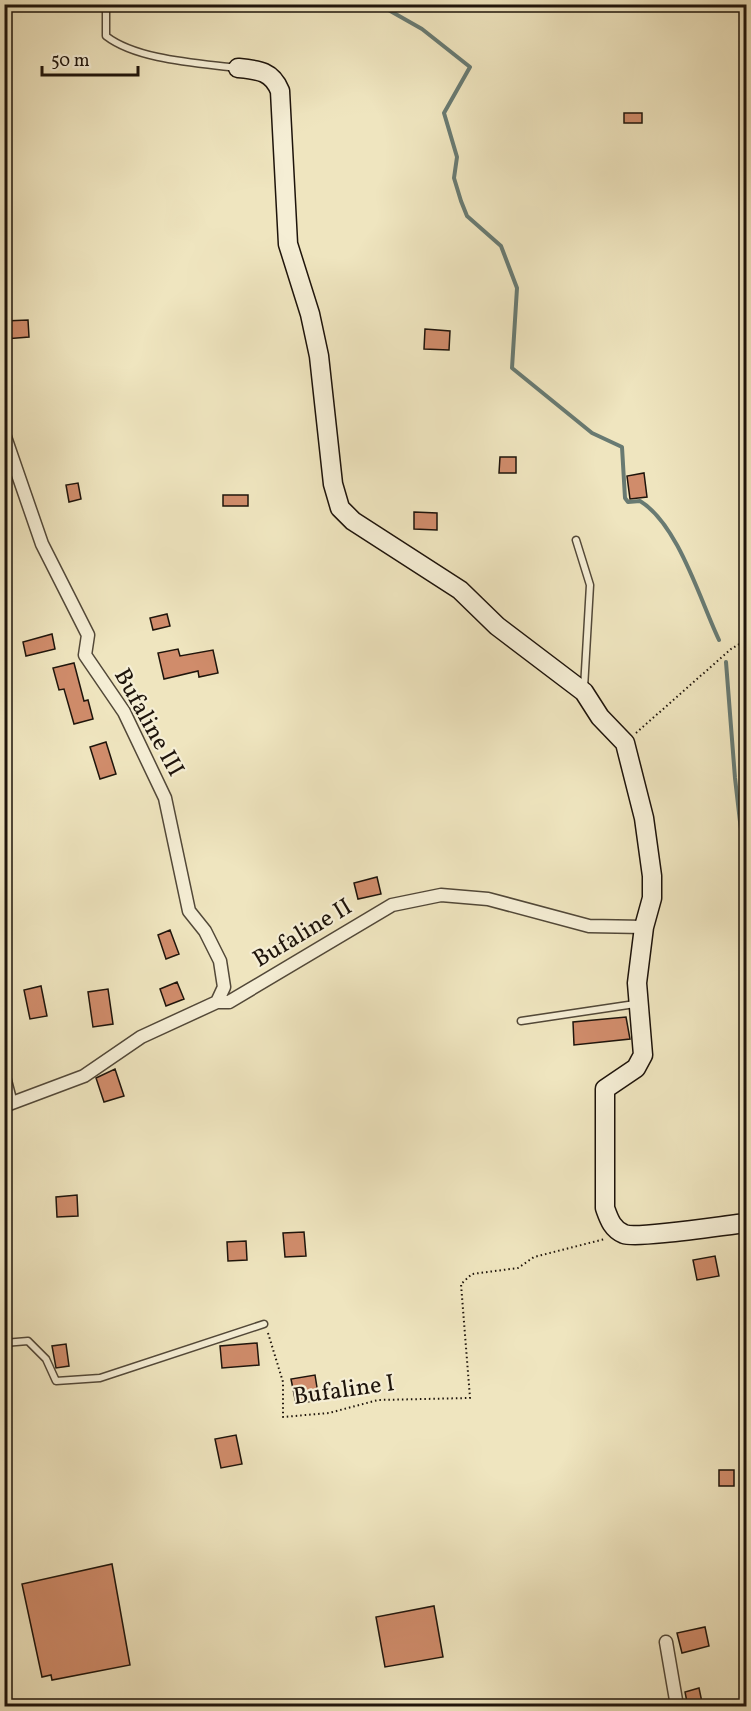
<svg xmlns="http://www.w3.org/2000/svg" width="751" height="1711" font-family="Vollkorn,serif">
  <style>
    .lines { fill: none; stroke-linecap: round; stroke-linejoin: round }
    .stream { stroke: #687a72; stroke-width: 4 }
    .building { fill: #d08c6b; stroke: #1e140b; stroke-width: 1.5 }
    .lane-casing { stroke: #524838; stroke-width: 9 }
    .street-casing { stroke: #524838; stroke-width: 15 }
    .secondary-casing { stroke: #1e140b; stroke-width: 21 }
    .path { stroke: #1e140b; stroke-width: 2; stroke-dasharray: 1.5 3; stroke-linecap: butt }
    .lane { stroke: #f5eed5; stroke-width: 6 }
    .street { stroke: #f5eed5; stroke-width: 12 }
    .secondary { stroke: #f5eed5; stroke-width: 18 }
    .labels { text-anchor: middle; dominant-baseline: central; stroke-width: 4.5; stroke-linejoin: round; paint-order: stroke }
    .street-label { font-size: 24px; fill: #1e140b; stroke: #f5eed5 }
  </style>
  <rect width="100%" height="100%" fill="#efe5bf"/>
  <filter id="stains"><feTurbulence type="fractalNoise" baseFrequency=".00333" numOctaves="4"/><feColorMatrix values="0 0 0 0 .2 0 0 0 0 .09 0 0 0 0 .02 0 0 0 .5 -.17"/></filter>
  <radialGradient id="worn" r=".72"><stop offset=".6" stop-color="#630" stop-opacity="0"/><stop offset="1" stop-color="#630" stop-opacity=".3"/></radialGradient>
  <g class="lines">
    <path class="stream" d="M378,4L422,29L470,67L444,113L457,157L454,178L461,201L467,216L501,246L517,288L512,368L592,433L622,447L625,498L628,502L640,501C678,524 700,600 719,640
      M726,662L735,778L742,839L746,849"/>
  </g>
  <path class="building" d="M624,113H642V123H624Z
    M28,320L29,337L5,339L4,321Z
    M425,329L450,331L449,350L424,349Z
    M500,457H516V473H499Z
    M644,473L647,497L630,499L627,476Z
    M78,483L81,499L69,502L66,485Z
    M223,495H248V506H223Z
    M414,512L437,513V530L414,529Z
    M167,614L170,626L153,630L150,618Z
    M52,634L55,649L26,656L23,642Z
    M178,649L180,656L213,650L218,673L199,677L198,671L164,679L158,653Z
    M74,663L84,701L88,700L93,719L74,724L64,689L59,690L53,668Z
    M106,742L116,774L100,779L90,747Z
    M377,877L381,894L358,899L354,883Z
    M170,930L179,954L166,959L158,935Z
    M177,982L184,999L166,1006L160,989Z
    M41,986L47,1016L30,1019L24,990Z
    M108,989L113,1024L93,1027L88,992Z
    M626,1017L630,1039L574,1045L573,1022Z
    M115,1069L124,1096L104,1102L96,1078Z
    M77,1195L78,1216L57,1217L56,1197Z
    M304,1232L306,1256L285,1257L283,1233Z
    M246,1241L247,1260L228,1261L227,1242Z
    M715,1256L719,1276L697,1280L693,1260Z
    M257,1343L259,1365L222,1368L220,1346Z
    M66,1344L69,1366L56,1368L52,1346Z
    M315,1375L319,1400L296,1404L291,1379Z
    M236,1435L242,1464L221,1468L215,1439Z
    M719,1470H734V1486H719Z
    M112,1564L130,1665L52,1680L51,1675L42,1677L22,1584Z
    M434,1606L443,1657L385,1667L376,1617Z
    M705,1627L709,1646L682,1653L677,1633Z
    M699,1688L703,1707H688L685,1692Z"/>
  <g class="lines">
    <g class="lane-casing">
      <path id="lane" d="M106,4V36C137,60 198,63 237,68
        M576,540L590,585L584,688
        M521,1021L635,1004
        M4,1065L14,1103
        M4,1343L28,1341L46,1359L56,1381L100,1378L264,1324"/>
    </g>
    <g class="street-casing">
      <path id="street" d="M4,434L42,544L88,635L85,655L124,712L165,798L189,911L205,931L220,961L224,987L217,1002
        M4,1106L84,1076L141,1037L217,1002H229L392,905L441,895L488,899L589,926L644,927
        M666,1642L677,1706"/>
    </g>
    <g class="secondary-casing">
      <path id="secondary" d="M238,68C259,70 272,71 280,91L288,244L310,314L319,356L333,484L340,508L353,521L460,590L497,626L584,692L600,717L625,743L644,818L652,876V898L644,927L637,983L643,1055L636,1068L605,1089V1208C609,1219 612,1229 624,1234C637,1239 726,1225 746,1223"/>
    </g>
    <path class="path" d="M636,733L731,649L746,640
      M268,1333L283,1382V1417L329,1413L378,1400L470,1398L461,1284L472,1274L518,1268L534,1257L605,1239"/>
    <use href="#lane" class="lane"/>
    <use href="#street" class="street"/>
    <use href="#secondary" class="secondary"/>
  </g>
  <g class="labels">
    <g class="street-label">
      <text transform="translate(148 723) rotate(61)">Bufaline III</text>
      <text transform="translate(303 934) rotate(-31)">Bufaline II</text>
      <text transform="translate(344 1391) rotate(-8)">Bufaline I</text>
    </g>
  </g>
  <rect width="751" height="1711" fill="none" stroke="#efe5bf" stroke-width="24"/>
  <rect x="6" y="6" width="739" height="1699" fill="none" stroke="#1e140b" stroke-width="3"/>
  <rect x="12" y="12" width="727" height="1687" fill="none" stroke="#1e140b" stroke-width="1.5"/>
  <path d="M42 66v9h96v-9" fill="none" stroke="#1e140b" stroke-width="3"/>
  <text x="51" y="66" font-size="18" fill="#1e140b" stroke="#f5eed5" stroke-width="4.5" paint-order="stroke">50 m</text>
  <rect width="100%" height="100%" filter="url(#stains)"/>
  <rect width="100%" height="100%" fill="url(#worn)"/>
</svg>
